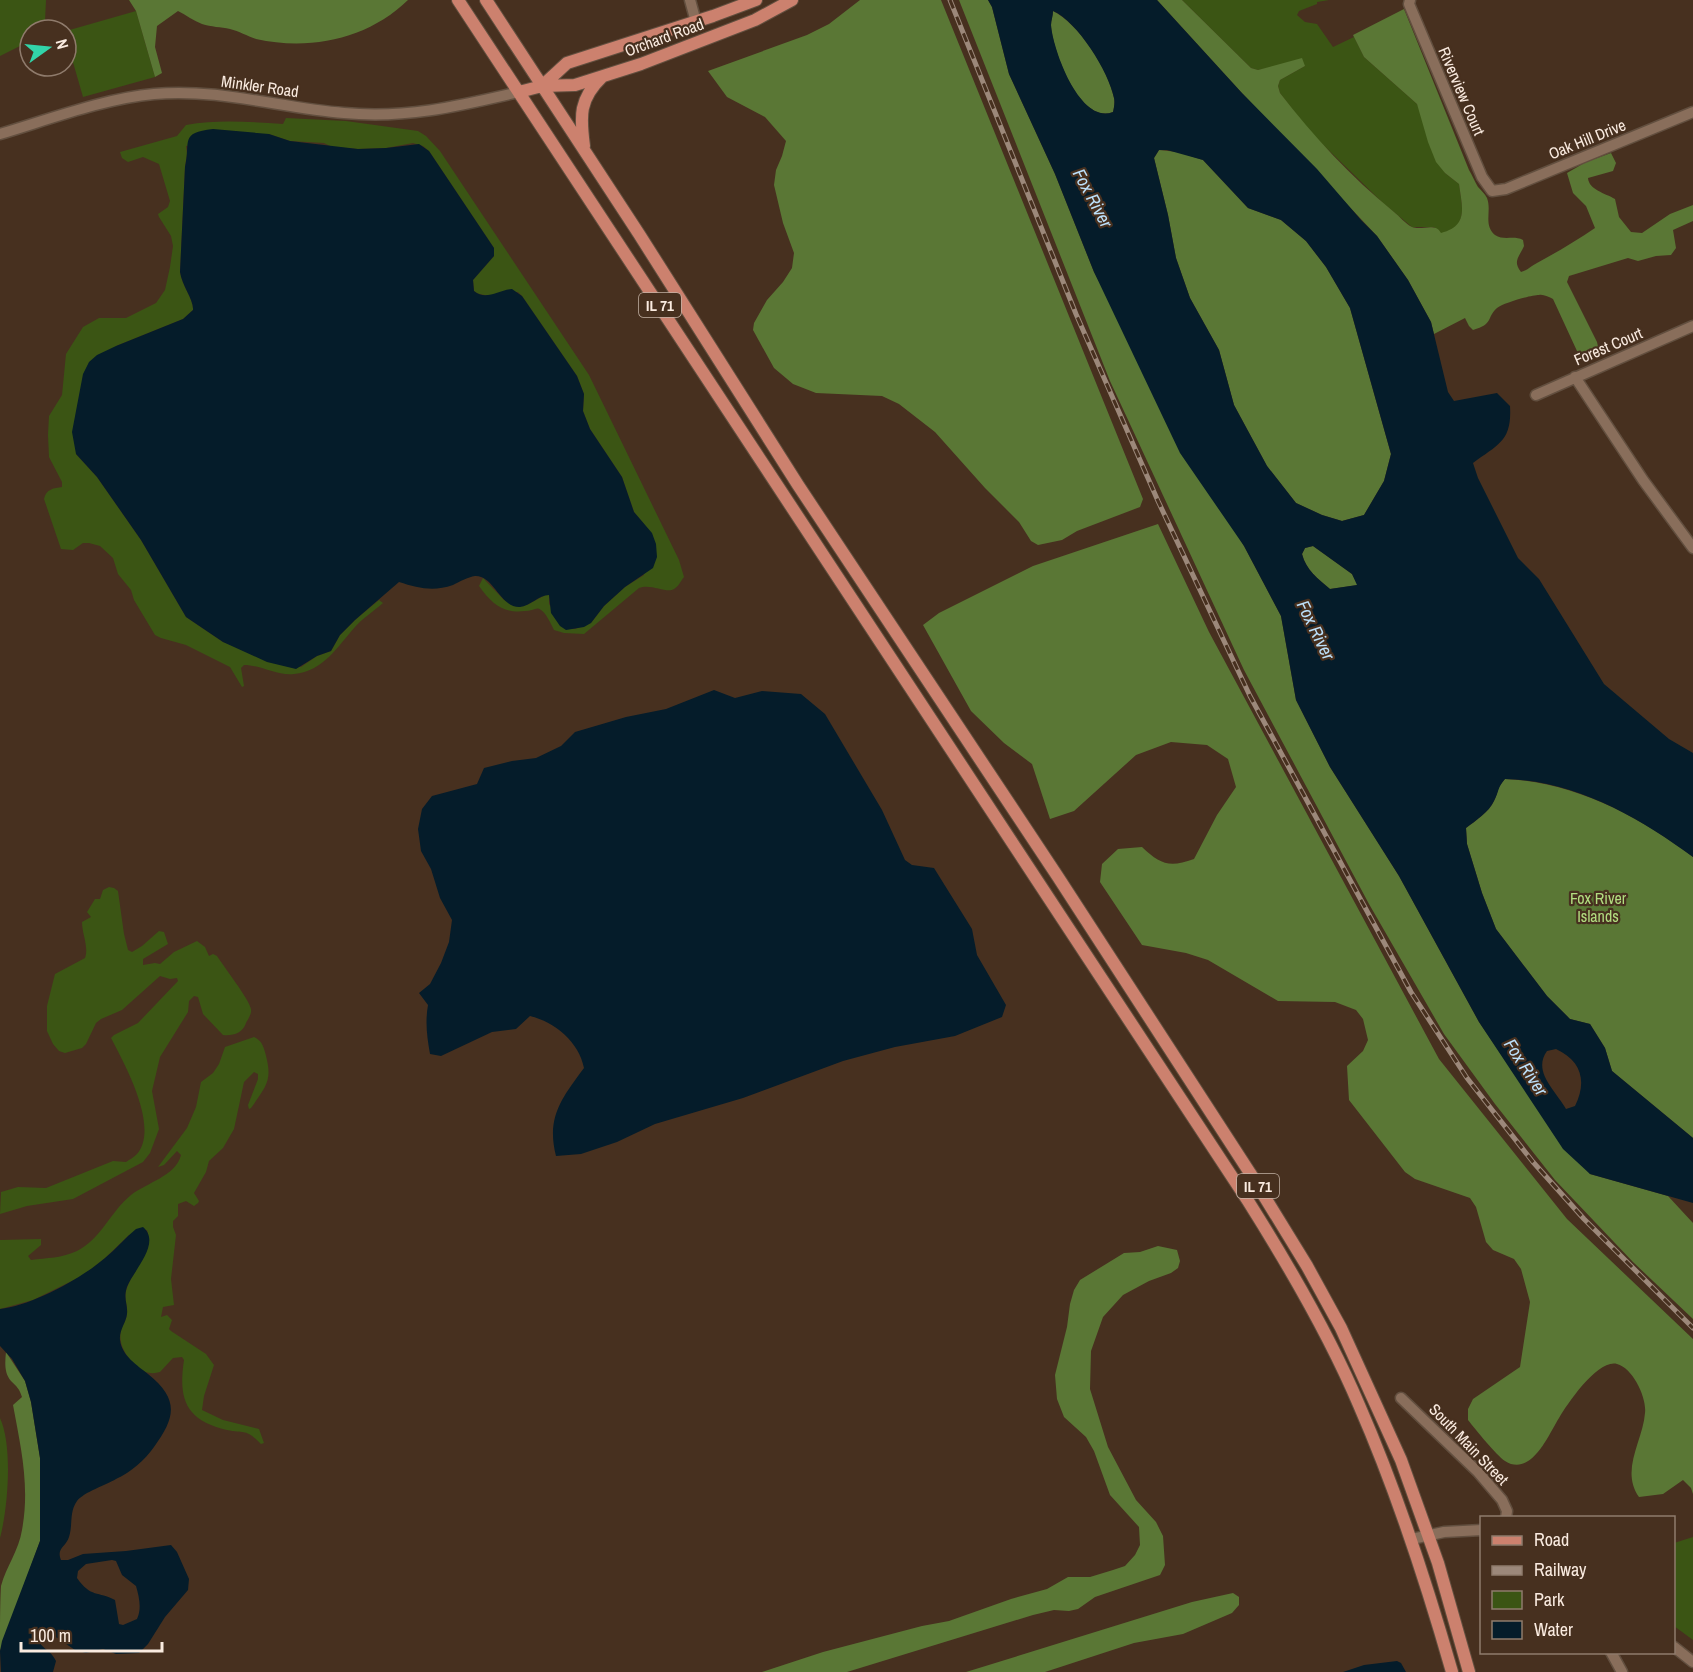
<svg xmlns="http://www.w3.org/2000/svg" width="1693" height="1672" font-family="'Archivo Narrow',sans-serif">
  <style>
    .green { fill: #3b5514 }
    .forest { fill: #5a7735 }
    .water { fill: #051c2a; fill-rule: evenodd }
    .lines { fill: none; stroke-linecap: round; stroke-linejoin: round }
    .minor-casing { stroke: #624f3f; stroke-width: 13 }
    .major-casing { stroke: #624f3f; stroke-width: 14 }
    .minor { stroke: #896e5b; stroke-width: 10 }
    .major { stroke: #cc816e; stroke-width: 12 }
    .rail-casing { stroke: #9c887a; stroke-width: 5 }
    .rail { stroke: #47301f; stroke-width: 3; stroke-dasharray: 9; stroke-linecap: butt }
    .labels { text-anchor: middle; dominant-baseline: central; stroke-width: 4.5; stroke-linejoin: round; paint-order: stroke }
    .shield { fill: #47301f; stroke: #c4b3a6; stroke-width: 1.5 }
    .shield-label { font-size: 15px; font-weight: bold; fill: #faebe0 }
    .street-label { font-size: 16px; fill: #faebe0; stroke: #47301f }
    .park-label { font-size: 16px; fill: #b2dd80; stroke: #47301f }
    .water-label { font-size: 18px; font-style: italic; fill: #bbdff9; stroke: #47301f }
  </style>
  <rect width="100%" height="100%" fill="#47301f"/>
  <path class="green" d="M0,0H46L45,21L42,30H30V41L0,56Z
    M1182,0H1329L1317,2V4L1299,11L1297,15L1305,22L1317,24L1333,47L1354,37L1364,57L1417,104L1445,173L1459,184C1462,207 1469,226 1441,234L1434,227H1412L1383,203L1309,131L1280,93L1278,86L1280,80L1305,66L1272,67L1258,70L1251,68Z
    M136,11L155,77L83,97L66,38V31Z
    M286,118L346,121L418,131L426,136L440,151L589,375L679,560L684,577C681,581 678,587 674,589C667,594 651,583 639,588L584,634L564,633L554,630C551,624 546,613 541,610C537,607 536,609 532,610C506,615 494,607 479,586L483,578L504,600L527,605L547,594L549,595V604L566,629H575L591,623L604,606L625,587L644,575V524L634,512L622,477L590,429L583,411L584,394L577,376L522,296L518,292C505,293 483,299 474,291L473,280L494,256V248L429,151L423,146L413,143L386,148L358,149L332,147L324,143L290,141L269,134L186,146L187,154L185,167L180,272C182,286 194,300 193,310L183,319L116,346L76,454L97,477L141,540L186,617L223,642L301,667L317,656L331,651L340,635L355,620L379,600L383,603C374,611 363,618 355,627C337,647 324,671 294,674C277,676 261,665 244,665L241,668L244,686L242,687L230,667L186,645L161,638L155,635L134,600L131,590L118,574L113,558L100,546L89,543H83L73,550L61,549L44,499C46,489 54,488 62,487V482L49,457L48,435L49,416L62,395L66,354L83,327L99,318H126L156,303L165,290L170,267L173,246L171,236L159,217L158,214L168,207L170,201L159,164L143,157L128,162L122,158L120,152L177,136L186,125C219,119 250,122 283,124Z
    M109,887L114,888L118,891L124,934L128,950L132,952L142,946L159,931L164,932L168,944L143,959V965L155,963L160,964L174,952L197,941L205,947L209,956L213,954L217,956C224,967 249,999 251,1009C252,1014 248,1019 246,1023C243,1033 233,1036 223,1035L203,1014L198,997L194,996L189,1001L188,1012L160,1057L152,1091L159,1129L150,1153L143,1162L73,1199L27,1206L0,1214L1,1192L18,1187L46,1188L113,1161L126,1162C129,1160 134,1157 137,1154C160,1127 124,1063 111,1038L114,1035L138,1023L178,981L177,978L170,979L160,976L122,1010L101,1019L96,1023L86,1044L82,1048L65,1053L59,1051L53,1044L47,1031V1006L55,974L85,958C89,947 82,934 82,922L91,917L87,912L95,899H100L103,890Z
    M254,1037C261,1040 263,1045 265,1052C273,1080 267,1085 251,1108L249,1109L248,1105L258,1079V1074L254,1072L244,1082L234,1129L223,1148L209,1161L206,1172L194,1193L199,1201L198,1203L194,1206L186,1201L178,1204V1216L173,1221V1227L176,1235L171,1279L174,1305L163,1307L161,1317L167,1315L172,1320L169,1329L171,1331L206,1354L214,1365L204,1396L202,1410L223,1420L259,1429L264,1443L261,1444C245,1428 246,1434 227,1430C186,1420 178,1400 184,1360L182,1357L173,1358L160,1372C151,1375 141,1372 135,1365C124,1354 117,1341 122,1327C124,1323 127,1318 127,1313C128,1305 124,1301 126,1291C132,1269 154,1254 147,1230L129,1235L105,1258L84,1275L33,1300L0,1309V1240L41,1239V1245L28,1256L31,1260C47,1258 62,1258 77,1251C101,1239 111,1211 131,1195C146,1183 176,1176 181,1155L177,1151L164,1165L158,1167L187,1128L196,1107L201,1082L213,1073L219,1064L225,1047Z
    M0,1418C13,1446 8,1508 0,1538Z
    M1693,1537V1640L1674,1626V1543Z"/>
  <path class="forest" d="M129,0H408C368,39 310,51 256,39C247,36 239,31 230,29C221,27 211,27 202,24C194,21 186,15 178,11L157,26L155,47L162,73L155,77L136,11Z
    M860,0H941L1143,499L1140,507L1077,531L1062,540L1038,545L1031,541L1019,522L985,488L935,432L899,404L882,396L816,393L793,384L774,368L753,330L754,323L767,300L783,282L792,268L794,253L783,223L774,185L776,170L782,156L786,141L765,117L727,97L708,71L807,35L829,24Z
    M959,0H988L992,7L1009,74L1055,174L1094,272L1244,546L1281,616L1296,700L1330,767L1399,876L1479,1022L1516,1076L1590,1174L1668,1196L1693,1223V1319L1633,1262L1555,1180L1495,1104L1444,1034L1369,904L1244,670L1110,381Z
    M1157,0H1182L1251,68L1258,70L1302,58L1305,66L1280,80L1278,86L1280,93C1313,136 1351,177 1394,212C1399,216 1406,224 1412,227C1422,231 1435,222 1441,233C1469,226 1462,207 1459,184L1445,173L1436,162L1428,142L1417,104L1364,57L1353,35L1404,9L1469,170C1472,175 1475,182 1478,187C1481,190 1485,194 1487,198C1492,211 1483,225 1495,235C1504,241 1514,235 1523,240L1524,246C1520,256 1512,261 1521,272C1528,270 1531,266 1537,263C1557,252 1576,241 1595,228L1586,206L1573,193L1567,173L1586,162L1611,153L1616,163L1613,171L1588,178C1589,190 1605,193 1615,199L1619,217L1631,232L1642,233L1670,214L1693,205V221L1673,230L1676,248L1671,255L1656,256L1638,261L1628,258L1569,276L1567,282L1597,342L1599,351L1595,356L1590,358L1577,351L1553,299C1549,297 1543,294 1539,295C1531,295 1503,303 1497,308C1486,318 1494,324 1473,330L1469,326L1465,318L1434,334L1431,322L1408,280L1377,236L1241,92Z
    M1053,11C1079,24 1108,69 1114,98C1115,102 1114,108 1113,112C1080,125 1052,50 1051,25C1051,20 1053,15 1053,11Z
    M1159,150L1178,152L1203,160L1248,208L1281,220L1306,241L1326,267L1350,308L1391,454L1384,481L1364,515L1342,521L1322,515L1296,503L1267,466L1234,405L1219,350L1190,298L1176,258L1168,215L1154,158Z
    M1158,524L1209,632L1439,1059L1567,1219L1693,1339V1494L1691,1488L1683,1480L1663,1494L1639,1497C1620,1470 1643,1441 1645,1413C1647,1398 1633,1368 1617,1364C1598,1359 1568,1403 1559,1418C1549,1434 1531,1478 1505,1461C1496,1455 1476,1430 1468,1420V1409L1473,1399L1520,1367L1530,1302L1521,1269L1514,1259L1493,1250L1486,1242L1476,1207L1470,1198L1415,1179L1405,1172L1349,1100L1347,1066L1363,1051L1368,1040L1363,1019L1356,1010L1335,1002L1278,1001L1208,960L1186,953L1142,945L1100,882L1102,864L1118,849L1142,847C1160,864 1169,868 1194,859L1217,815L1236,787L1228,759L1207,745L1171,742L1136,755L1074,811L1050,819L1032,764L1004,743L971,711L923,625L939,613L1033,566Z
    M1313,546L1352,574L1358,585L1330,589C1318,579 1306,570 1302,554L1305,548Z
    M1505,779C1575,782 1638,816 1693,857V1138L1612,1071L1605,1048L1590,1024L1570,1019L1547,996L1496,929L1482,893L1467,844L1466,828C1475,821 1489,812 1494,801C1499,791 1496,789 1505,779Z
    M1158,1246L1177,1250L1180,1261L1178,1268L1171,1273L1149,1281L1123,1295L1103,1317L1091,1351L1090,1389L1108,1447L1136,1500L1156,1522L1163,1536L1165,1565L1160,1575L1095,1597L1078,1609L1069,1611L1054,1610L1033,1615L847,1672H762L823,1652L922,1626L949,1621L1011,1599L1047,1589L1068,1577H1090L1113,1570L1125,1566L1135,1555L1140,1545L1139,1527L1110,1495L1094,1451L1086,1437L1064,1417L1057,1399L1055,1375L1067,1327L1070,1304L1074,1290L1080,1280L1124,1253L1140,1252Z
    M6,1352L25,1381L31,1402L40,1458V1541L0,1651C0,1635 0,1601 1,1586C6,1567 19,1550 22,1530C30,1486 21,1448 13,1405L22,1397C19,1388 17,1387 11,1381C4,1373 5,1362 6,1352Z
    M1233,1593L1239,1597V1605L1232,1613L1183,1634L1134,1643L1045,1672H966L1192,1602Z"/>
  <path class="water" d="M988,0H1157L1241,92L1317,169L1361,220L1377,236L1408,280L1431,322L1448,392L1454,401L1497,393L1510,406C1512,441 1499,444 1473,463L1478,478L1518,558L1539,579L1604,684L1669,739L1693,753V857C1639,817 1574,780 1505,779C1497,788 1499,792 1494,801C1489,812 1475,821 1466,828L1467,844L1482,893L1496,929L1547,996L1570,1019L1590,1024L1605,1048L1612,1071L1693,1138V1203L1590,1174L1563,1149L1479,1022L1399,876L1330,767L1296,700L1281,616L1244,546L1180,453L1094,272L1055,174L1009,74L992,7ZM1053,11C1077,21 1109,72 1114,98C1115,102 1114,108 1113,112C1080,125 1053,50 1051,25C1051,21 1053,16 1053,11ZM1167,150L1203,160L1248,208L1281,220L1306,241L1326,267L1350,308L1391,454L1384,481L1364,515L1342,521L1322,515L1296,503L1267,466L1234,405L1219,350L1190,298L1176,258L1168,215L1154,158L1159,150ZM1313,546L1352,574L1357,585L1330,589C1318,579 1306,570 1302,554L1305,548ZM1556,1049C1582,1061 1587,1082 1575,1106L1566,1109C1556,1091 1532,1072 1547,1051Z
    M213,129L269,134L290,141L358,149L386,148L419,144L429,151L494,248V256L473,280L474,291C486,301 498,290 512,289L522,296L577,376L584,394L583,411L590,429L622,477L634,512L652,533L656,544L657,557L653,568L625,587L604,606L591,623L584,627L566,630L560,626L551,613L549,595C539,595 530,606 520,607C500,608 494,575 475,576C468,577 459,582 453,585C433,592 418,588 399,582L355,620L340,635L331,651L317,656L296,669L267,662L223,642L186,617L141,540L97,477L76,454L72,432L83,374L89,362L97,355L116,346L183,319L193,310C194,300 182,286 180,272L185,167C191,141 179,133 213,129Z
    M714,690L735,698L762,691L801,694L825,714L882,810L905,860L912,865L934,868L972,929L977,955L1006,1005L1002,1017L955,1036L895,1047L843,1061L743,1098L655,1124L617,1142L581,1154L556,1156C546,1117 562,1098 584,1068C579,1042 555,1022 530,1016L516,1029L492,1032L441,1056L430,1054C427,1037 425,1022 428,1005L419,993L430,984L441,963L449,942L452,920L440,898L431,869L421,851L418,829L422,809L432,796L477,784L484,768L512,761L536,758L561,746L575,732L626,717L666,709Z
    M143,1227C162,1243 133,1271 127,1287C123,1299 128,1304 127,1314C126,1323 119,1330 120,1340C122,1356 137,1365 148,1374C179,1399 176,1417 154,1447C145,1460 131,1472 116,1479C106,1485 84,1492 77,1501C69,1512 73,1525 69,1537C66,1547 56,1548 61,1560H68L83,1554L126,1551L171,1545L177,1552L189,1579L188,1590L165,1617L148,1644L139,1653L116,1654L103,1649L86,1653L75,1650L44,1629L38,1631C37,1650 49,1646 56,1661L53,1672H1L0,1651L2,1641L40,1541V1458L31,1402L25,1381L12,1359L0,1346V1309C31,1306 82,1278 105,1258C116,1249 125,1238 136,1229ZM112,1560L116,1561L122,1575L136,1586C139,1597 142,1608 137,1619L123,1625L119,1624L115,1600C98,1591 91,1598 77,1578L78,1571L86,1564Z
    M1397,1661L1401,1663L1406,1672H1343L1364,1665Z"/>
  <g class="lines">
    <g class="minor-casing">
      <path id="minor" d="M690,0L696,22
        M1410,0L1409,4L1482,177L1492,191L1506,189L1693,112
        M0,134C47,120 106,98 154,94C218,88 281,108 344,113C406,119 459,106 519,92
        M1575,377L1643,480L1693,548
        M1536,395L1693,326
        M1401,1398L1478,1472L1502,1500L1507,1511L1506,1518
        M1412,1539L1444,1532L1482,1530
        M1674,1647L1693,1662
        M1611,1652L1622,1672"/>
    </g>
    <g class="major-casing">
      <path id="major" d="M458,0L1248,1201C1289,1266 1329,1334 1359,1405C1397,1492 1426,1581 1452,1672
        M486,0L639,234L798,485L1058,877L1250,1173L1307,1266L1341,1328L1401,1460L1438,1563L1469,1672
        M542,86L567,63L713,16L756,0
        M519,92L542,86L575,85L641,64L755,20L792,0
        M584,146C580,116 579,99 602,77"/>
    </g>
    <use href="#minor" class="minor"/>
    <use href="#major" class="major"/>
    <g class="rail-casing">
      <path id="rail" d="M950,0L1076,314L1158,501L1250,696L1411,992L1467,1078L1533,1162L1584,1219L1693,1328"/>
    </g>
    <use href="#rail" class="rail"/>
  </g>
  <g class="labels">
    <g class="shield">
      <rect x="639" y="293" width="42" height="24" rx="4.5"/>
      <rect x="1237" y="1174" width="42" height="24" rx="4.5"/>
    </g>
    <g class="shield-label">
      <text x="660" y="305">IL 71</text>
      <text x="1258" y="1186">IL 71</text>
    </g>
    <g class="street-label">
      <text transform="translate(664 37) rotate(-20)">Orchard Road</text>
      <text transform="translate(260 86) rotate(8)">Minkler Road</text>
      <text transform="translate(1462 91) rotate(67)">Riverview Court</text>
      <text transform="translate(1587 139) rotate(-22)">Oak Hill Drive</text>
      <text transform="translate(1608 346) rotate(-23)">Forest Court</text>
      <text transform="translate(1469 1444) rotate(46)">South Main Street</text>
    </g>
    <g class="park-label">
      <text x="1598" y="898">Fox River<tspan x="1598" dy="18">Islands</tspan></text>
    </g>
    <g class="water-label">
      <text transform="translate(1093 198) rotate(62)">Fox River</text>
      <text transform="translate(1316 630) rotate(64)">Fox River</text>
      <text transform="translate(1526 1067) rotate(57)">Fox River</text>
    </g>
  </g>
  <rect x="1480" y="1516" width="195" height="138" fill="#47301f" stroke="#8f7b6c" stroke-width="1.5"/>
  <rect x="1492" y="1536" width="30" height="9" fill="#cc816e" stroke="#8f7b6c" stroke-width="1.5"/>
  <text x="1534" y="1546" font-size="18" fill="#faebe0">Road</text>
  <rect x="1492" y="1566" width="30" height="9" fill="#9c887a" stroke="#8f7b6c" stroke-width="1.5"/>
  <text x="1534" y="1576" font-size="18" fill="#faebe0">Railway</text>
  <rect x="1492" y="1591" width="30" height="18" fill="#3b5514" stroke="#8f7b6c" stroke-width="1.5"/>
  <text x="1534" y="1606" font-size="18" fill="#faebe0">Park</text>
  <rect x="1492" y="1621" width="30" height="18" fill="#051c2a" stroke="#8f7b6c" stroke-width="1.5"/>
  <text x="1534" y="1636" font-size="18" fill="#faebe0">Water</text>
  <g transform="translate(48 48) rotate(75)"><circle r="28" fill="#47301f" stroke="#8f7b6c" stroke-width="1.5"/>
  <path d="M0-4.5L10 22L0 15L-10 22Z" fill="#32d4a9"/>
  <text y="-9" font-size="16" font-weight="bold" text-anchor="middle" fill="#faebe0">N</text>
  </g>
  <path d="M21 1642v9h141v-9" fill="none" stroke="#faebe0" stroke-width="3"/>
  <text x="30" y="1642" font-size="18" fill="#faebe0" stroke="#47301f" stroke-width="4.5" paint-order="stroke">100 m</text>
</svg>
